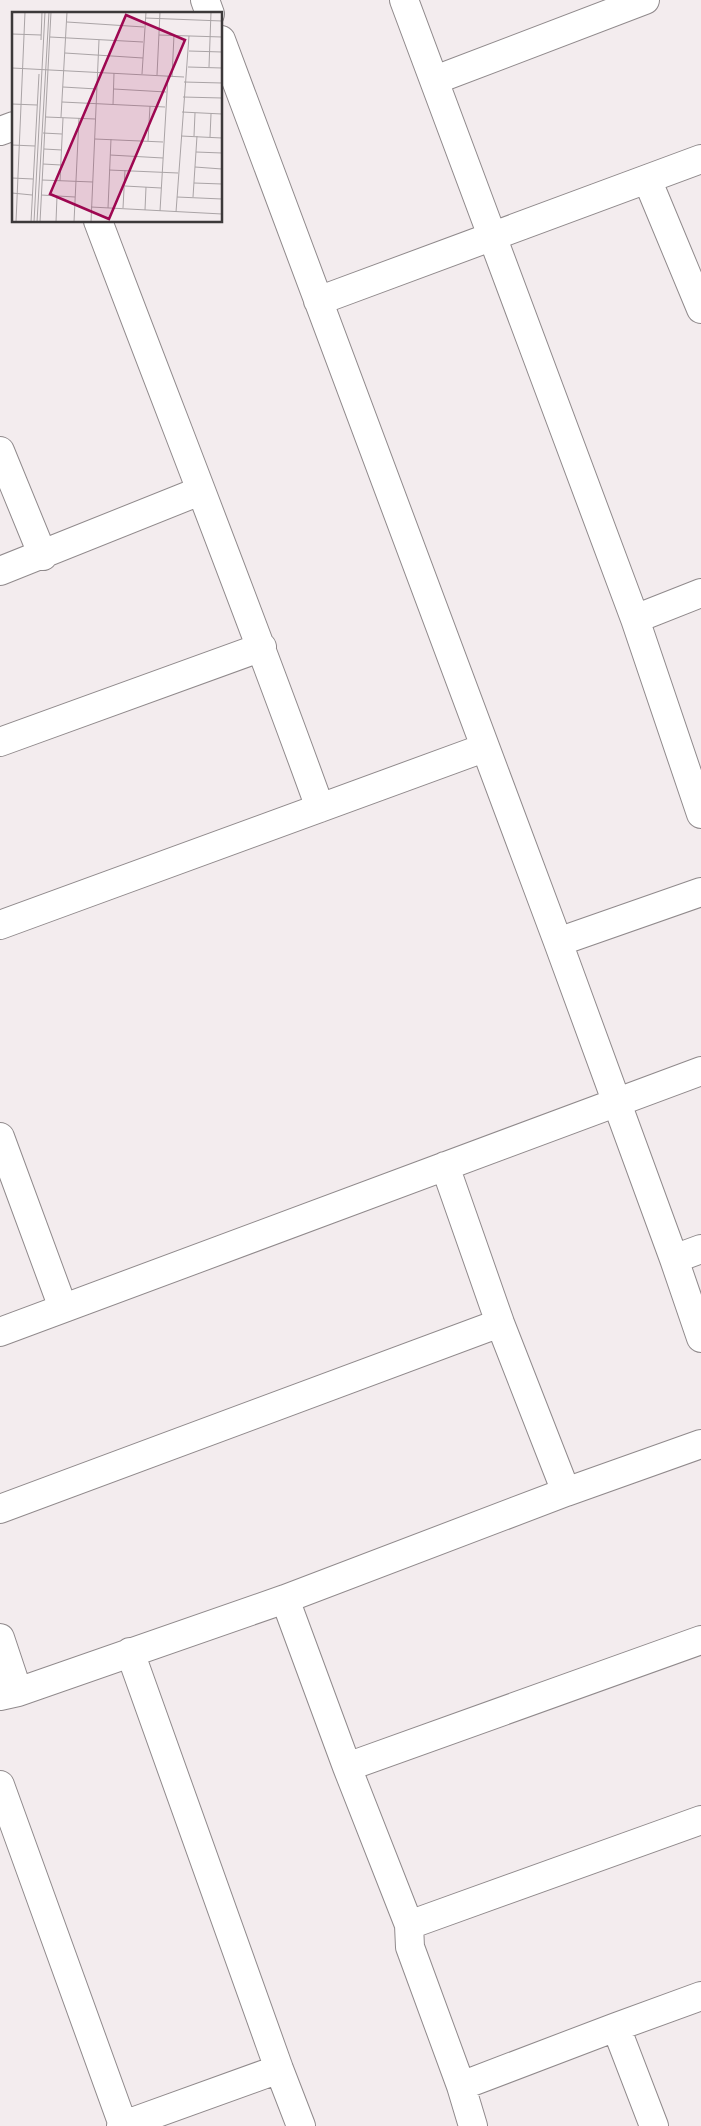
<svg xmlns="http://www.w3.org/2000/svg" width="701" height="2126" font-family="'PT Sans',sans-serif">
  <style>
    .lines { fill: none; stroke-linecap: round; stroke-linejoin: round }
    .minor-casing { stroke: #908a8c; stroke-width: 30 }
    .minor { stroke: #fff; stroke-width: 28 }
    .inset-road { fill: none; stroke: #aaa4a6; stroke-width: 1 }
    .view { fill: #9e0751; fill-opacity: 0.15; stroke: #9e0751; stroke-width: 2.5 }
    .inset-edge { fill: none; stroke: #3c393a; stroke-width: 2.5 }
  </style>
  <rect width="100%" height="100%" fill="#f3ecee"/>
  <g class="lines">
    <g class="minor-casing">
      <path id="minor" d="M205,0L210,14
        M404,0L635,619L701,814
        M221,40L558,942L674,1259L701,1338
        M435,80L645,0
        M0,131L14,126
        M647,179L701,309
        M98,221C172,417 249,611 320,808
        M318,301L701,159
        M0,451L43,556
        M0,571L200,491
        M635,619L701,593
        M0,742L262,647
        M0,925L484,748
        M558,942L701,892
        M0,1137L63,1308
        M445,1166L500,1323L566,1492
        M674,1259L701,1249
        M0,1332L701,1071
        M0,1509L500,1323
        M285,1599L347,1767L409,1925L410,1947L461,2086L473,2126
        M0,1638L18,1692
        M130,1652L279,2069L301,2126
        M0,1696L18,1692L285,1599L566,1492L701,1444
        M347,1767L701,1640
        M0,1785L123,2125
        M409,1925L701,1820
        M616,2027L654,2126
        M461,2086L616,2027L701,1996
        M121,2126L279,2069"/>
    </g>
    <use href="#minor" class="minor"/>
  </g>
  <g transform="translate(12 12)">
    <rect width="210" height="210" fill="#f3ecee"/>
    <path class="inset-road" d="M133,6L210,9M55,10L132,15M0,22L29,23M147,23L210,25M38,25L131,30M29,28L30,0M177,39L210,40M53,41L131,46M176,55L210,56M197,55L199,0M0,56L172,65M130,62L134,0M145,63L148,0M160,65L162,23M172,70L210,71M51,75L85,77M102,77L154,80M171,85L210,86M50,90L153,95M0,92L25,93M101,93L102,61M170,100L210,102M34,105L83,107M49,105L55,0M31,121L50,122M169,124L210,126M182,124L183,101M198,125L199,102M83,127L151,130M136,129L138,94M0,133L23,134M32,137L50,138M184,140L210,141M98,143L151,146M31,152L49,153M183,155L210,157M97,158L166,161M0,166L21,167M30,168L81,170M48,169L51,106M182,171L210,172M113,174L149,176M0,181L20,183M29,183L63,185M165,185L210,187M181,185L185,124M79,195L210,202M96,196L99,127M111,196L113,158M133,198L134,175M148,199L156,64M164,200L177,24M4,210L13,0M19,210L27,62M22,210L33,0M25,210L37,0M28,210L39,0M44,210L45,184M62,210L67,106M79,210L87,28"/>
    <path class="view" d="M114,3L173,28L97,207L38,182Z"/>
    <rect width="210" height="210" class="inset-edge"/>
  </g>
</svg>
